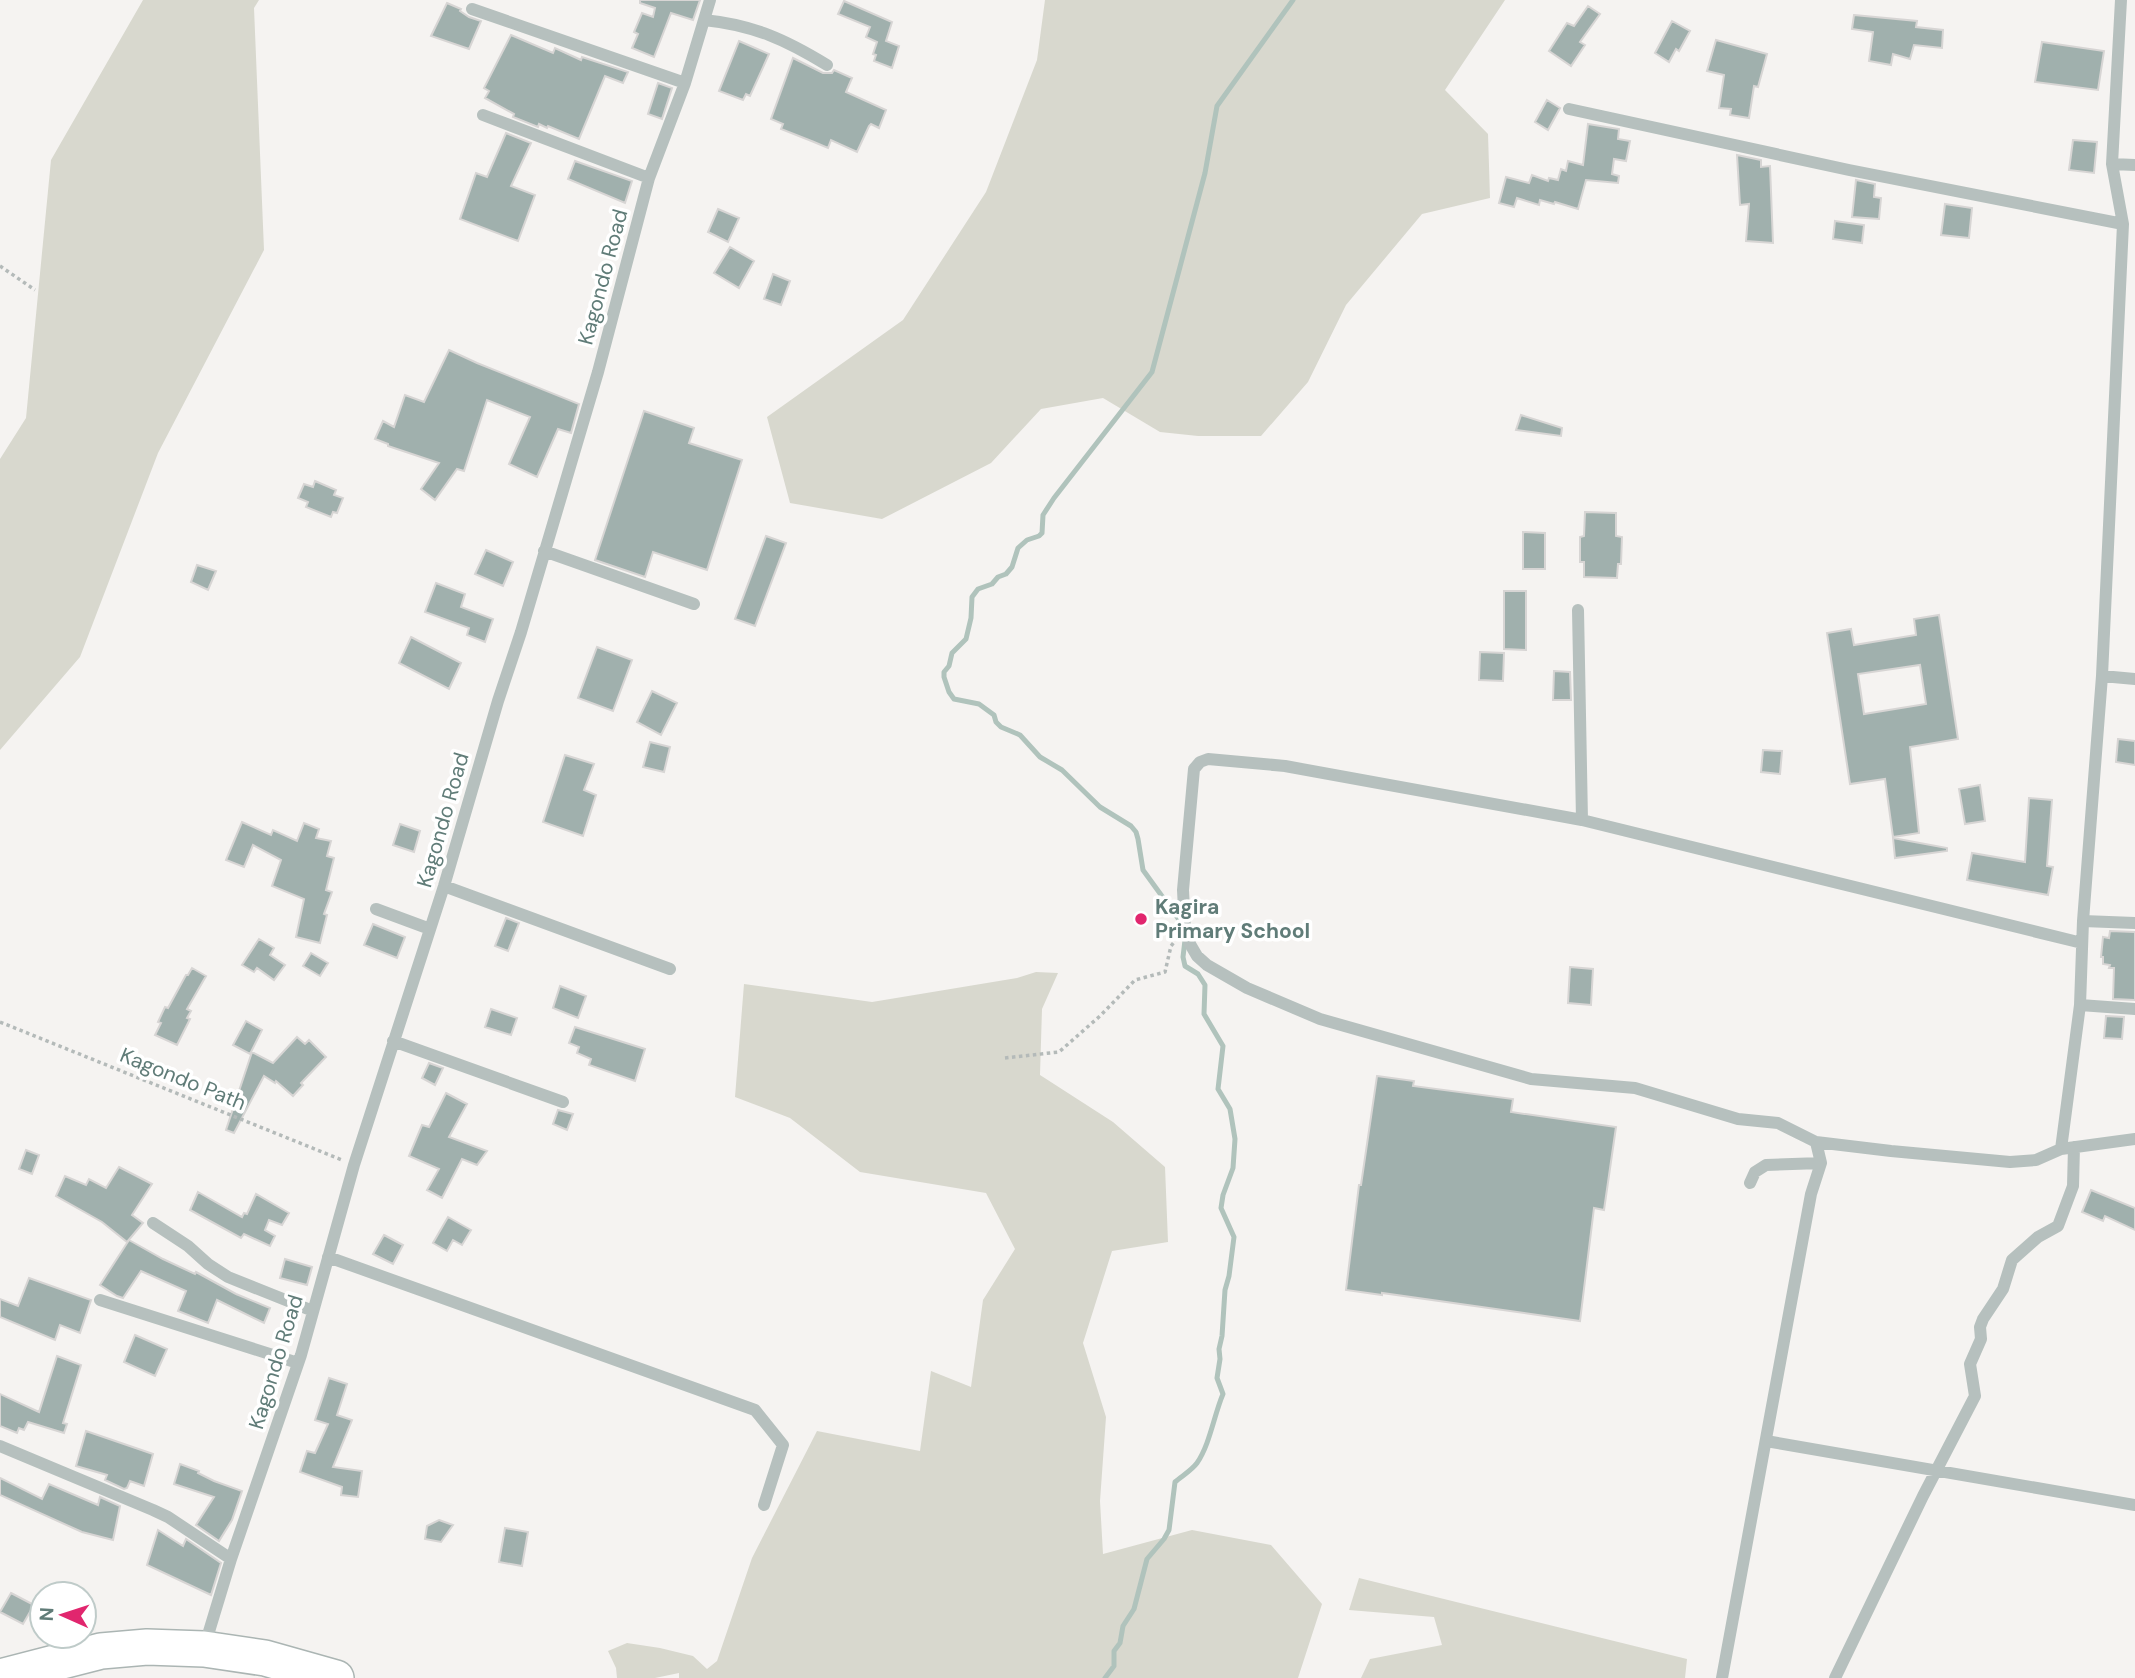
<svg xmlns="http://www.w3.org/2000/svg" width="2135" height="1678" font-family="'DM Sans',sans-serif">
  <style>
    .green { fill: #d8d8ce }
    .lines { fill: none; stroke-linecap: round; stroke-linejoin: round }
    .stream { stroke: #b0c3bc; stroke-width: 5 }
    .building { fill: #a0b0ad; stroke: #d7d5d4; stroke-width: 2; fill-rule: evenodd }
    .major-casing { stroke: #abb5b3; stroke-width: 38 }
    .path { stroke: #b4bab9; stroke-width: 3.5; stroke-dasharray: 3.5 3.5; stroke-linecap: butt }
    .minor { stroke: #b6c0be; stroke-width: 12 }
    .major { stroke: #fff; stroke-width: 35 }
    .poi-dot { fill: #e1266e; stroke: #fff; stroke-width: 2.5 }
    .labels { text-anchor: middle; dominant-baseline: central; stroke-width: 7; stroke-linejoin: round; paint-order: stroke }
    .street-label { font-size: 21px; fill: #607c78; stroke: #fff }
    .poi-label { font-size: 21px; font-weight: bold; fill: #607c78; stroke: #fff; text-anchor: start }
  </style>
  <rect width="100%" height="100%" fill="#f5f3f1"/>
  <path class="green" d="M143,0H259L254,8L264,250L158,453L80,657L0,750V459L26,418L51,160Z
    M1045,0H1505L1445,90L1488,134L1490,198L1422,214L1346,305L1308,382L1261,436H1198L1160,432L1103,398L1041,409L991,463L882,519L790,503L767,417L903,320L986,192L1037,60Z
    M1036,972L1058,973L1042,1009L1040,1075L1113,1122L1165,1167L1168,1242L1112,1251L1083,1343L1106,1417L1100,1501L1103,1554L1192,1530L1271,1545L1322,1604L1298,1678H679V1673L655,1678H617L616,1668L608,1651L627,1643L660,1648L693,1656L707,1669L717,1661L752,1558L817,1431L920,1451L931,1371L971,1387L983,1300L1015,1249L986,1193L860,1172L790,1118L735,1097L744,984L872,1002L1017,978Z
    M1359,1578L1687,1659L1685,1678H1361L1370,1659L1442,1645L1434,1617L1349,1610Z"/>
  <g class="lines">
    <path class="stream" d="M1180,921L1143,870L1138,839L1136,832L1131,826L1100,807L1062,770L1040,757L1020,735L1001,727L996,722L994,715L979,704L954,699L949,692L944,677V672L949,666L952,653L966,639L971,618L972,597L978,589L992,584L998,577L1006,574L1012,567L1018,548L1027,540L1039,536L1042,533L1043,515L1054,498L1152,372L1205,173L1217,106L1293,0
      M1105,1678L1114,1666V1651L1120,1643L1123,1626L1134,1609L1147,1559L1164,1539L1169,1530L1175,1482C1182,1476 1192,1470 1197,1463C1210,1444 1214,1415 1223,1394L1217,1378L1220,1359L1219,1349L1222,1336L1225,1290L1229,1276L1234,1237L1221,1208L1223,1195L1233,1168L1235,1139L1230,1109L1218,1089L1223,1046L1204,1014L1205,985L1198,974L1185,966L1183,957L1185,940"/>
  </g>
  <path class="building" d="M640,0H700L693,20L671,13L654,57L632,48L638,34L634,32L642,13L653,17L655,8L640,3Z
    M844,1L892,22L886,41L899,46L892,68L874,61L876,55L873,54L877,42L866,37L870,27L838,14Z
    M447,3L461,9L460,11L469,17L481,21L469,49L431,36Z
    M1588,6L1600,14L1580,42L1585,45L1571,66L1549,51L1567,23L1574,26Z
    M1854,15L1917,21L1916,27L1943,30L1942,48L1914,45L1910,59L1893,54L1891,65L1869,61L1873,32L1852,29Z
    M1672,21L1690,31L1679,51L1676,49L1669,62L1655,53Z
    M511,35L553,53L555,48L581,60L582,57L628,72L623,83L605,76L579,139L548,126L547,128L539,124L538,127L513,117L514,114L485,98L489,91L484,88Z
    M1716,40L1767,54L1758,87L1754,86L1749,118L1730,115L1731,109L1719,108L1724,75L1707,71Z
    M739,41L769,54L750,96L746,94L743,100L719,91Z
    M2042,42L2104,51L2098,90L2035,82Z
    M793,58L823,73H832L834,70L852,78L846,92L886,110L879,128L871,124L869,126L857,152L831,140L828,148L814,142L781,129L783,124L771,119Z
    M658,83L672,88L662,119L648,114Z
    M1547,100L1560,108L1548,130L1535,122Z
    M1588,124L1619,129L1618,139L1630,141L1626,161L1614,159L1612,174L1619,176L1618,183L1586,180L1578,209L1555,202L1554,204L1540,200L1539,205L1517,198L1514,207L1499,203L1506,177L1529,183L1532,175L1548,181L1549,178L1558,180L1561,169L1566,171L1568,161L1583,165Z
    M506,133L531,143L511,186L535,195L518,241L460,219L476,173L487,177Z
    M2073,140L2097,142L2094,173L2069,170Z
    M1737,155L1761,160V167L1770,166L1773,243L1746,241L1749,204L1740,205Z
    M575,161L632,181L625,203L568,179Z
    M1856,180L1875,184L1874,197L1881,198L1879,219L1852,217Z
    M1945,204L1972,208L1969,238L1941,235Z
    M718,209L739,218L728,242L708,232Z
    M1835,221L1864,225L1862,243L1833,239Z
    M730,247L754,261L739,288L714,273Z
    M773,274L790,281L781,305L764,299Z
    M449,350L477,363L579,404L571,433L558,429L537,477L509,464L530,417L487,400L464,471L457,469L435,500L421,489L439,463L388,446V444L375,439L383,421L394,427L405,395L424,402Z
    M644,411L694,428L689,443L742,460L707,570L653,552L645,577L595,560Z
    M1521,415L1562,428L1561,436L1516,430Z
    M315,481L336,490L334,495L343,498L337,513L333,512L331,517L306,507L308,502L298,498L304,484L313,487Z
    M1585,512L1616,513V536L1622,537L1621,564H1618L1617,578L1584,577V562H1580V537L1584,536Z
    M1523,532L1545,533V569H1523Z
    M766,536L786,543L755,626L735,619Z
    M486,550L513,562L503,586L475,574Z
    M197,565L216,571L208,590L191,582Z
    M436,583L465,594L461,607L493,619L485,642L467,635L469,628L425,612Z
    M1504,591H1526V650L1504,649Z
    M1939,615L1958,739L1910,747L1919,833L1893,837L1885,779L1850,784L1827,633L1851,629L1854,645L1916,635L1914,619ZM1920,665L1926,704L1864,714L1858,674Z
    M411,637L461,663L449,689L399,663Z
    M597,647L632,660L613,711L578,698Z
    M1480,652L1504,653L1503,681L1479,680Z
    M1554,671L1570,672L1571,700H1553Z
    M652,691L677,703L661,735L637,722Z
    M2118,739L2135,741V765L2116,762Z
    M650,742L670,747L664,772L643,767Z
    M1763,750L1782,751L1780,774L1761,772Z
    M565,755L594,764L584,790L596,795L583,836L543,822Z
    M1980,785L1985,821L1965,824L1959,789Z
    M2029,798L2052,800L2047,866L2053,867L2048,895L1967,880L1972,853L2025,862Z
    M242,822L271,835L273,830L297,841L304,823L319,829L316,838L331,841L327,856L334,858L326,890L332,892L324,914L327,915L320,943L296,937L304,899L272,886L281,860L253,845L244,867L226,860Z
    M400,824L420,831L414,852L393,845Z
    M1893,838L1947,848V851L1895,858Z
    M506,918L519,923L508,951L495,946Z
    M373,924L405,937L397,958L364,945Z
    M2110,931L2135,932V1000L2113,999L2114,968H2109L2110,965L2103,964V957H2101L2103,937L2109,938Z
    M259,939L274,948L270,955L285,965L274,980L257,968L254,972L242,965Z
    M311,953L328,963L320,976L303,966Z
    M1570,967L1593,969L1591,1005L1568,1003Z
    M192,968L206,976L187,1009L191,1011L187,1018L190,1019L177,1045L155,1035L161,1023L158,1022L165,1007L168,1008L186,975H188Z
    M560,986L586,996L578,1018L553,1008Z
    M491,1009L517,1018L511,1035L485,1027Z
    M2106,1016L2124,1017L2122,1039L2104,1038Z
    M246,1021L262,1030L250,1054L233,1045Z
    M575,1027L645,1049L635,1081L589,1065L591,1059L577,1053L579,1047L569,1043Z
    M297,1037L305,1044L309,1040L326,1057L301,1083L303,1085L293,1096L276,1081L275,1083L264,1076L234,1133L226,1130L252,1052L273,1063Z
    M429,1063L443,1068L435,1085L422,1078Z
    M1377,1076L1414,1081L1413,1086L1513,1099L1511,1112L1616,1127L1604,1210L1594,1208L1580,1321L1382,1293V1295L1346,1290L1359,1185H1361Z
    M446,1093L467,1104L449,1137L487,1151L477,1165L462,1159L442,1198L427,1190L439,1169L409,1156L422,1125L429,1127Z
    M558,1110L573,1114L567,1130L553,1124Z
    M26,1150L39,1155L32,1174L19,1169Z
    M119,1167L152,1184L132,1215L143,1223L127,1242L102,1222L56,1196L65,1176L86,1185L89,1179L106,1188Z
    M2091,1190L2135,1208V1230L2105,1216L2103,1221L2082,1212Z
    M198,1192L242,1217L244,1213L247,1214L256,1194L289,1213L282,1225L269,1220L265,1230L275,1236L270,1246L244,1234L241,1238L190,1210Z
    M448,1217L471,1230L462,1245L453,1240L447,1251L433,1243Z
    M384,1235L403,1245L393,1264L373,1254Z
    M129,1240L163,1259L195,1274L196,1272L236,1294L270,1308L264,1323L217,1300L208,1323L178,1311L186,1291L141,1271L123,1298L117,1296L100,1285Z
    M285,1259L312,1267L307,1285L280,1278Z
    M29,1278L91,1300L80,1333L60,1325L55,1340L0,1317V1299L18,1306Z
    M135,1335L167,1349L155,1376L124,1362Z
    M57,1356L81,1365L63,1423L67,1424L64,1433L28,1422L24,1430L19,1428L17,1433L0,1426V1394L39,1412Z
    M329,1378L347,1384L337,1415L352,1420L333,1467L362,1471L358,1497L341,1495L342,1487L300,1472L307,1451L315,1453L328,1424L315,1420Z
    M86,1431L153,1454L144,1486L130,1481L127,1488L124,1489L105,1480L107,1475L76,1466Z
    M180,1464L199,1471L198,1473L214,1481L242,1491L232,1520L219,1541L196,1525L214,1497L174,1484Z
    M0,1478L42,1499L49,1484L98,1505L100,1497L120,1506L113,1540L82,1532L0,1495Z
    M439,1520L453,1525L441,1542L425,1539L427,1526Z
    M505,1528L528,1532L522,1566L499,1562Z
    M158,1530L183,1546L186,1539L221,1563L211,1595L147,1565Z
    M11,1593L34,1605L23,1624L0,1612Z"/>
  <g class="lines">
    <g class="major-casing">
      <path id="major" d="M0,1677L101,1651L147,1647L204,1649L265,1658L336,1678"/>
    </g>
    <path class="path" d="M0,266L35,290
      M0,1022L342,1160
      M1005,1058L1059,1052L1100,1016L1135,980L1165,972L1171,946L1175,941"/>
    <path class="minor" d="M472,9L685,83
      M704,20C754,25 786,40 827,65
      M1569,109L1849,170L2123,224
      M483,115L649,178
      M2112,164L2135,165
      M544,551L694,604
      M1578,610L1582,820
      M2102,676L2135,679
      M444,886L670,969
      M376,909L430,929
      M2083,921L2135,923
      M2082,943L1582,820L1285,766L1208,759L1200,762L1194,769L1183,890L1185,928L1190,944L1197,956L1207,965L1247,988L1320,1019L1531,1079L1635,1088L1738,1119L1778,1123L1816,1142L1891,1151L2010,1162L2036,1160L2061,1149L2135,1139
      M2080,1005L2135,1009
      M393,1041L563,1102
      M2061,1149L2080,1005L2083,921L2102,676L2123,224L2112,164L2121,0
      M1750,1183L1755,1172L1766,1165L1821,1163
      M153,1223L188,1246L208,1264L228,1277L313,1311
      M328,1257L755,1410L783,1445L764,1505
      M100,1300L298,1363
      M1766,1441L2135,1505
      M0,1446L153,1510L168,1517L231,1559
      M204,1648L231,1559L301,1355L354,1165L444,886L498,701L521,632L598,372L649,178L685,83L710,0
      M1722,1678L1811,1194L1821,1163L1816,1142
      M1835,1678L1923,1496L1975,1396L1970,1364L1981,1339L1980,1327L1983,1319L2003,1289L2012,1260L2038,1237L2058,1226L2073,1186L2074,1147"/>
    <use href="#major" class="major"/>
  </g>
  <circle class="poi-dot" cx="1141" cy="919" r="7"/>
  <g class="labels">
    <g class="street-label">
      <text transform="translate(603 277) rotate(-75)">Kagondo Road</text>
      <text transform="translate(443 820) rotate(-74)">Kagondo Road</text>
      <text transform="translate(183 1079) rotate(22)">Kagondo Path</text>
      <text transform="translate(276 1362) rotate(-73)">Kagondo Road</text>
    </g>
    <g class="poi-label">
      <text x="1155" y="907">Kagira<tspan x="1155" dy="24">Primary School</tspan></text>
    </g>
  </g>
  <g transform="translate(63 1615) rotate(273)"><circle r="33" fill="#ffffff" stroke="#bfcbc9" stroke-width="2"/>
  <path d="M0-5L12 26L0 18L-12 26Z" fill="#e1266e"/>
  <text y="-10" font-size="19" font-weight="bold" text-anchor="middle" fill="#607c78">N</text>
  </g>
</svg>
